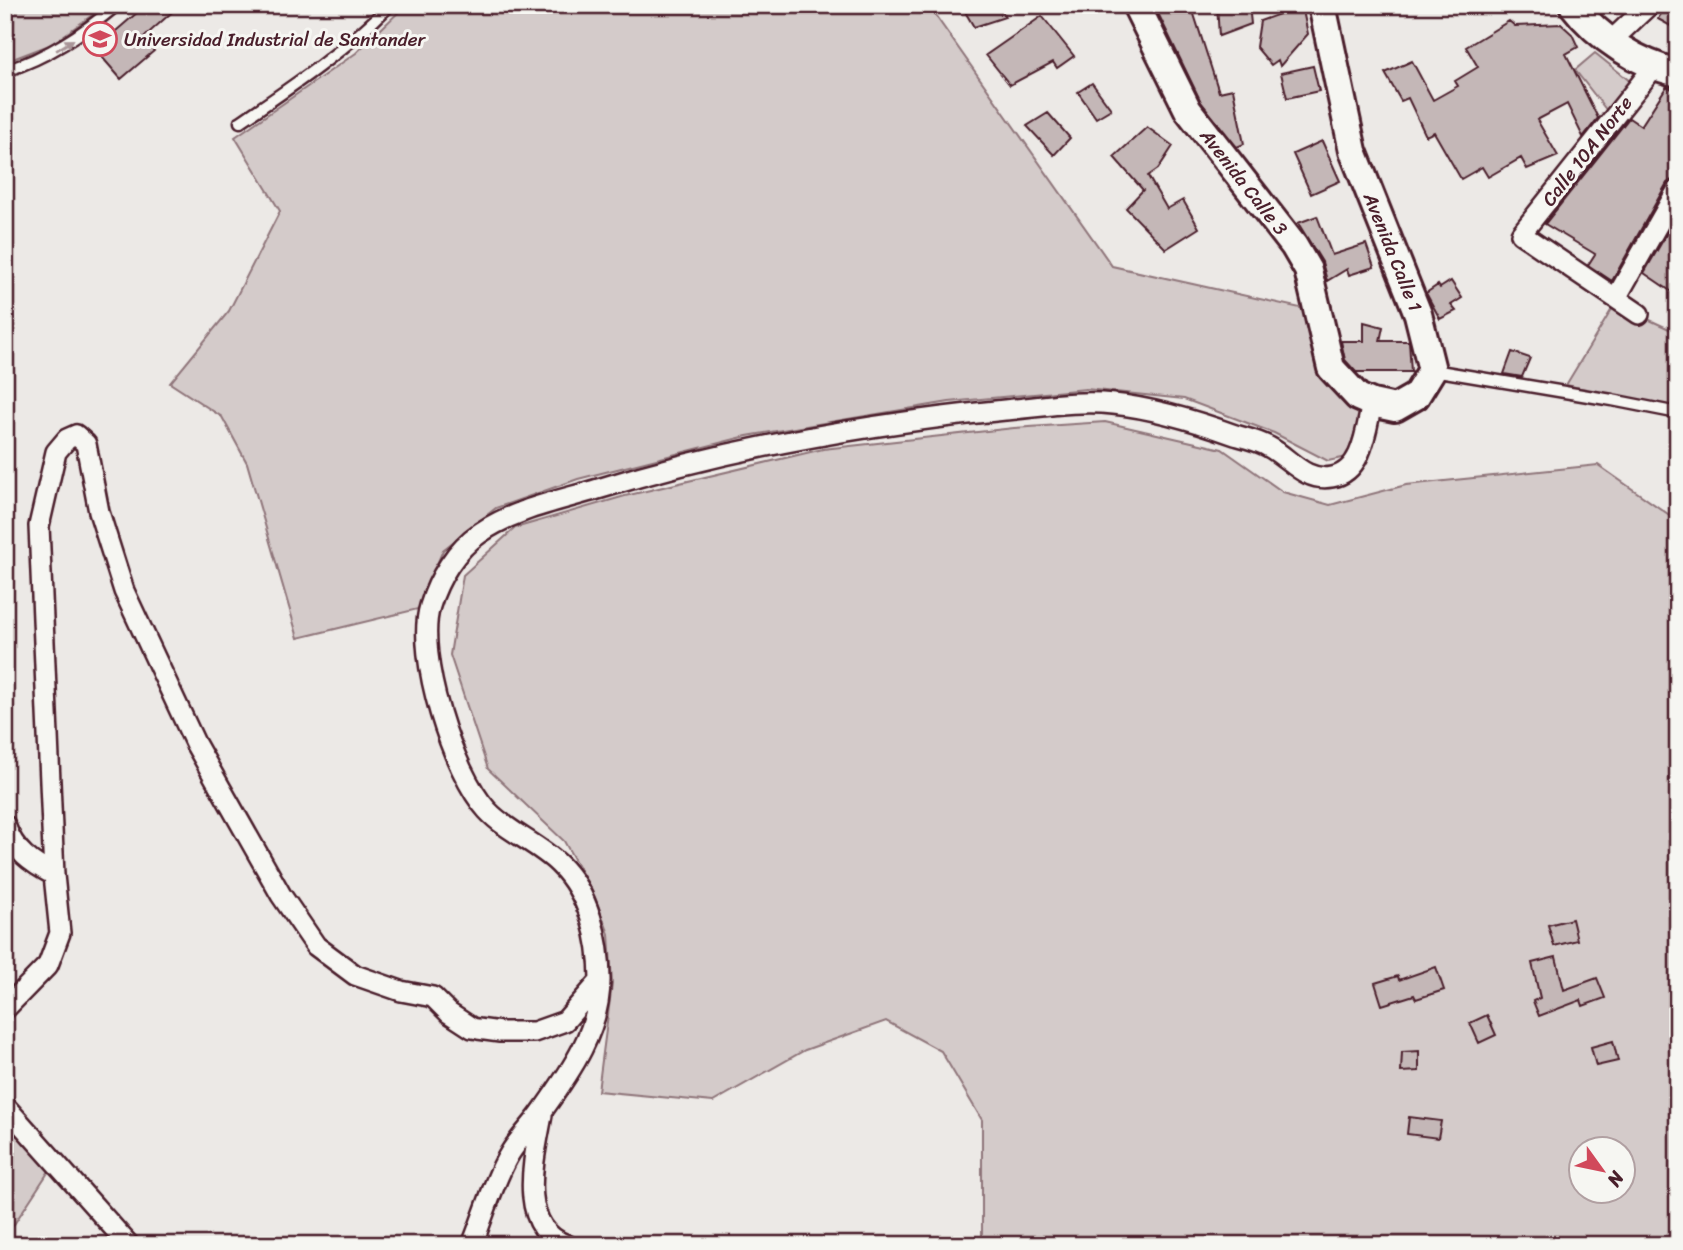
<svg xmlns="http://www.w3.org/2000/svg" width="1683" height="1250" font-family="Sriracha,sans-serif">
  <style>
    .green { fill: #d4cbca; stroke: #8f757a; stroke-width: 2; fill-rule: evenodd }
    .building { fill: #c4b7b7; stroke: #4a1f2b; stroke-width: 2 }
    .lines { fill: none; stroke-linecap: round; stroke-linejoin: round }
    .lane-casing { stroke: #4a1f2b; stroke-width: 15 }
    .street-casing { stroke: #4a1f2b; stroke-width: 24 }
    .secondary-casing { stroke: #4a1f2b; stroke-width: 32 }
    .lane { stroke: #f6f6f2; stroke-width: 10 }
    .street { stroke: #f6f6f2; stroke-width: 19 }
    .secondary { stroke: #f6f6f2; stroke-width: 26 }
    .oneway { fill: #a99598 }
    .labels { text-anchor: middle; dominant-baseline: central; stroke-width: 6; stroke-linejoin: round; paint-order: stroke }
    .poi-label { font-size: 19px; fill: #4a1f2b; stroke: #f6f6f2; text-anchor: start }
    .street-label { font-size: 19px; fill: #4a1f2b; stroke: #f6f6f2 }
  </style>
  <rect width="100%" height="100%" fill="#ece9e6"/>
  <filter id="ink" filterUnits="userSpaceOnUse"><feTurbulence type="fractalNoise" baseFrequency=".0143" numOctaves="2"/><feDisplacementMap in="SourceGraphic" scale="14" xChannelSelector="R" yChannelSelector="G"/><feConvolveMatrix kernelMatrix="1 2 1 2 8 2 1 2 1" color-interpolation-filters="sRGB"/></filter>
  <g filter="url(#ink)">
    <path class="green" d="M5,5H106L52,44L5,62Z
      M406,5H928L1112,266L1305,309L1328,385L1360,415L1347,457L1328,461L1274,433L1184,399L1086,389L949,402L747,436L578,479L496,508L443,550L418,609L298,638L247,463L222,417L170,383L229,311L280,211L235,137L356,53Z
      M1595,53L1636,86L1611,116L1575,70Z
      M1615,304L1678,333V409L1566,385Z
      M1105,422L1222,449L1283,492L1330,505L1406,485L1598,465L1678,521V1245H986L982,1242V1120L941,1051L886,1021L805,1050L713,1102L598,1091L612,984L609,934L594,895L564,841L488,769L450,655L463,575L515,528L625,496L823,449L1014,428ZM1582,1148H1624V1190H1582Z
      M5,1118L49,1171L5,1238Z"/>
    <path class="building" d="M146,5H180L143,38L154,51L121,79L95,49Z
      M961,5H999L1005,17L974,27Z
      M1154,5H1191L1219,92L1233,89L1244,144L1237,147L1201,102Z
      M1217,5H1249L1251,24L1219,36Z
      M1666,5H1678V30L1658,19Z
      M1302,6L1308,34L1280,66L1278,60L1271,65L1256,47L1260,21Z
      M1042,16L1074,56L1057,68L1053,62L1010,85L986,55Z
      M1509,21L1515,26L1561,24L1572,34L1578,47L1566,54L1598,118L1583,137L1567,104L1537,120L1558,156L1527,169L1521,158L1488,177L1482,167L1461,179L1434,132L1426,136L1408,98L1401,101L1385,73L1412,61L1433,100L1458,86L1455,81L1478,67L1466,47Z
      M1313,66L1319,91L1287,98L1281,73Z
      M1092,83L1111,109L1096,118L1078,92Z
      M1667,86L1678,93V177L1667,183L1612,281L1588,265L1595,254L1545,224L1629,118L1641,126Z
      M1048,113L1070,138L1054,155L1027,126Z
      M1147,127L1173,146L1158,169L1148,176L1167,209L1183,200L1199,228L1166,249L1126,208L1143,190L1114,157Z
      M1322,141L1340,181L1311,194L1293,154Z
      M1678,214V296L1644,273Z
      M1317,216L1332,255L1366,244L1374,267L1349,275L1347,269L1327,281L1322,262L1298,223Z
      M1451,281L1462,298L1451,305L1456,311L1440,319L1426,293L1438,285L1440,288Z
      M1364,322L1383,327L1380,341H1409L1411,372H1356L1345,360L1341,341H1364Z
      M1512,352L1530,358L1522,377L1504,374Z
      M1572,919L1577,940L1554,946L1548,925Z
      M1556,957L1564,990L1597,978L1605,998L1583,1006L1581,1000L1539,1016L1533,1001L1540,998L1532,963Z
      M1436,967L1444,990L1416,999L1414,995L1382,1005L1375,983L1398,976L1399,980Z
      M1487,1015L1496,1035L1479,1043L1470,1023Z
      M1613,1041L1618,1061L1596,1066L1591,1047Z
      M1419,1051V1071L1401,1072L1402,1052Z
      M1409,1117L1441,1121L1438,1138L1407,1134Z"/>
    <g class="lines">
      <g class="lane-casing">
        <path id="lane" d="M5,71C49,57 82,34 117,5
          M240,122C293,86 345,51 390,5
          M1433,370L1612,400L1678,413"/>
      </g>
      <g class="street-casing">
        <path id="street" d="M1611,41L1649,5
          M1616,298L1678,189
          M1639,314L1521,234L1654,67
          M5,825C14,851 31,863 54,875
          M6,1008L48,965L60,933L54,875L39,526L56,452L67,439L76,435L86,444L99,512L124,591L195,743L281,895L316,946L355,975L401,991L433,997L449,1013L472,1028L478,1029L500,1032H534L565,1021L600,981
          M5,1106L129,1245
          M542,1115C535,1155 515,1227 567,1245
          M472,1245C483,1218 495,1177 510,1153C519,1138 533,1125 543,1110C571,1071 600,1030 600,980C600,940 589,893 559,864C538,843 507,832 487,810C453,773 415,655 430,606C438,579 456,549 480,533C515,509 558,501 598,489C730,448 867,424 1005,410C1040,407 1077,400 1113,404C1154,408 1196,421 1235,435C1246,438 1259,441 1269,447C1290,458 1304,482 1332,477C1363,472 1366,429 1372,403"/>
      </g>
      <g class="secondary-casing">
        <path id="secondary" d="M1136,5L1188,110L1294,246L1308,270L1331,368L1358,397L1372,403L1395,408L1416,396L1432,370L1418,314L1353,151L1322,5
          M1573,5C1599,39 1637,63 1678,73"/>
      </g>
      <use href="#lane" class="lane"/>
      <use href="#street" class="street"/>
      <use href="#secondary" class="secondary"/>
    </g>
    <defs><path id="oneway-solid" d="M-6-.8H1V-3.2L6.5 0L1 3.2V.8H-6Z" transform="scale(1.75)"/></defs>
    <use class="oneway" href="#oneway-solid" transform="translate(65 45) rotate(-32)"/>
  </g>
  <defs>
    <g id="university-ring" transform="scale(1.75)"><circle r="9.5" fill="#f6f6f2" stroke="#d1495b" stroke-width="1.5"/><path d="M0-5L7-2L0 1L-7-2ZM-4 1L0 2.5L4 1V4Q0 6-4 4Z" fill="#d1495b"/></g>
  </defs>
  <g fill-rule="evenodd">
    <use href="#university-ring" x="100" y="39"/>
  </g>
  <g class="labels">
    <g class="poi-label">
      <text x="124" y="39">Universidad Industrial de Santander</text>
    </g>
    <g class="street-label">
      <text transform="translate(1587 151) rotate(-52)">Calle 10A Norte</text>
      <text transform="translate(1244 182) rotate(52)">Avenida Calle 3</text>
      <text transform="translate(1393 252) rotate(68)">Avenida Calle 1</text>
    </g>
  </g>
  <rect width="1683" height="1250" fill="none" stroke="#f6f6f2" stroke-width="28"/>
  <rect x="14" y="14" width="1655" height="1222" fill="none" stroke="#4a1f2b" stroke-width="2.5" filter="url(#ink)"/>
  <g transform="translate(1602 1170) rotate(123)"><circle r="33" fill="#f6f6f2" stroke="#b1a0a2" stroke-width="2"/>
  <path d="M0-5L12 26L0 18L-12 26Z" fill="#d1495b"/>
  <text y="-10" font-size="19" font-weight="bold" text-anchor="middle" fill="#4a1f2b">N</text>
  </g>
</svg>
